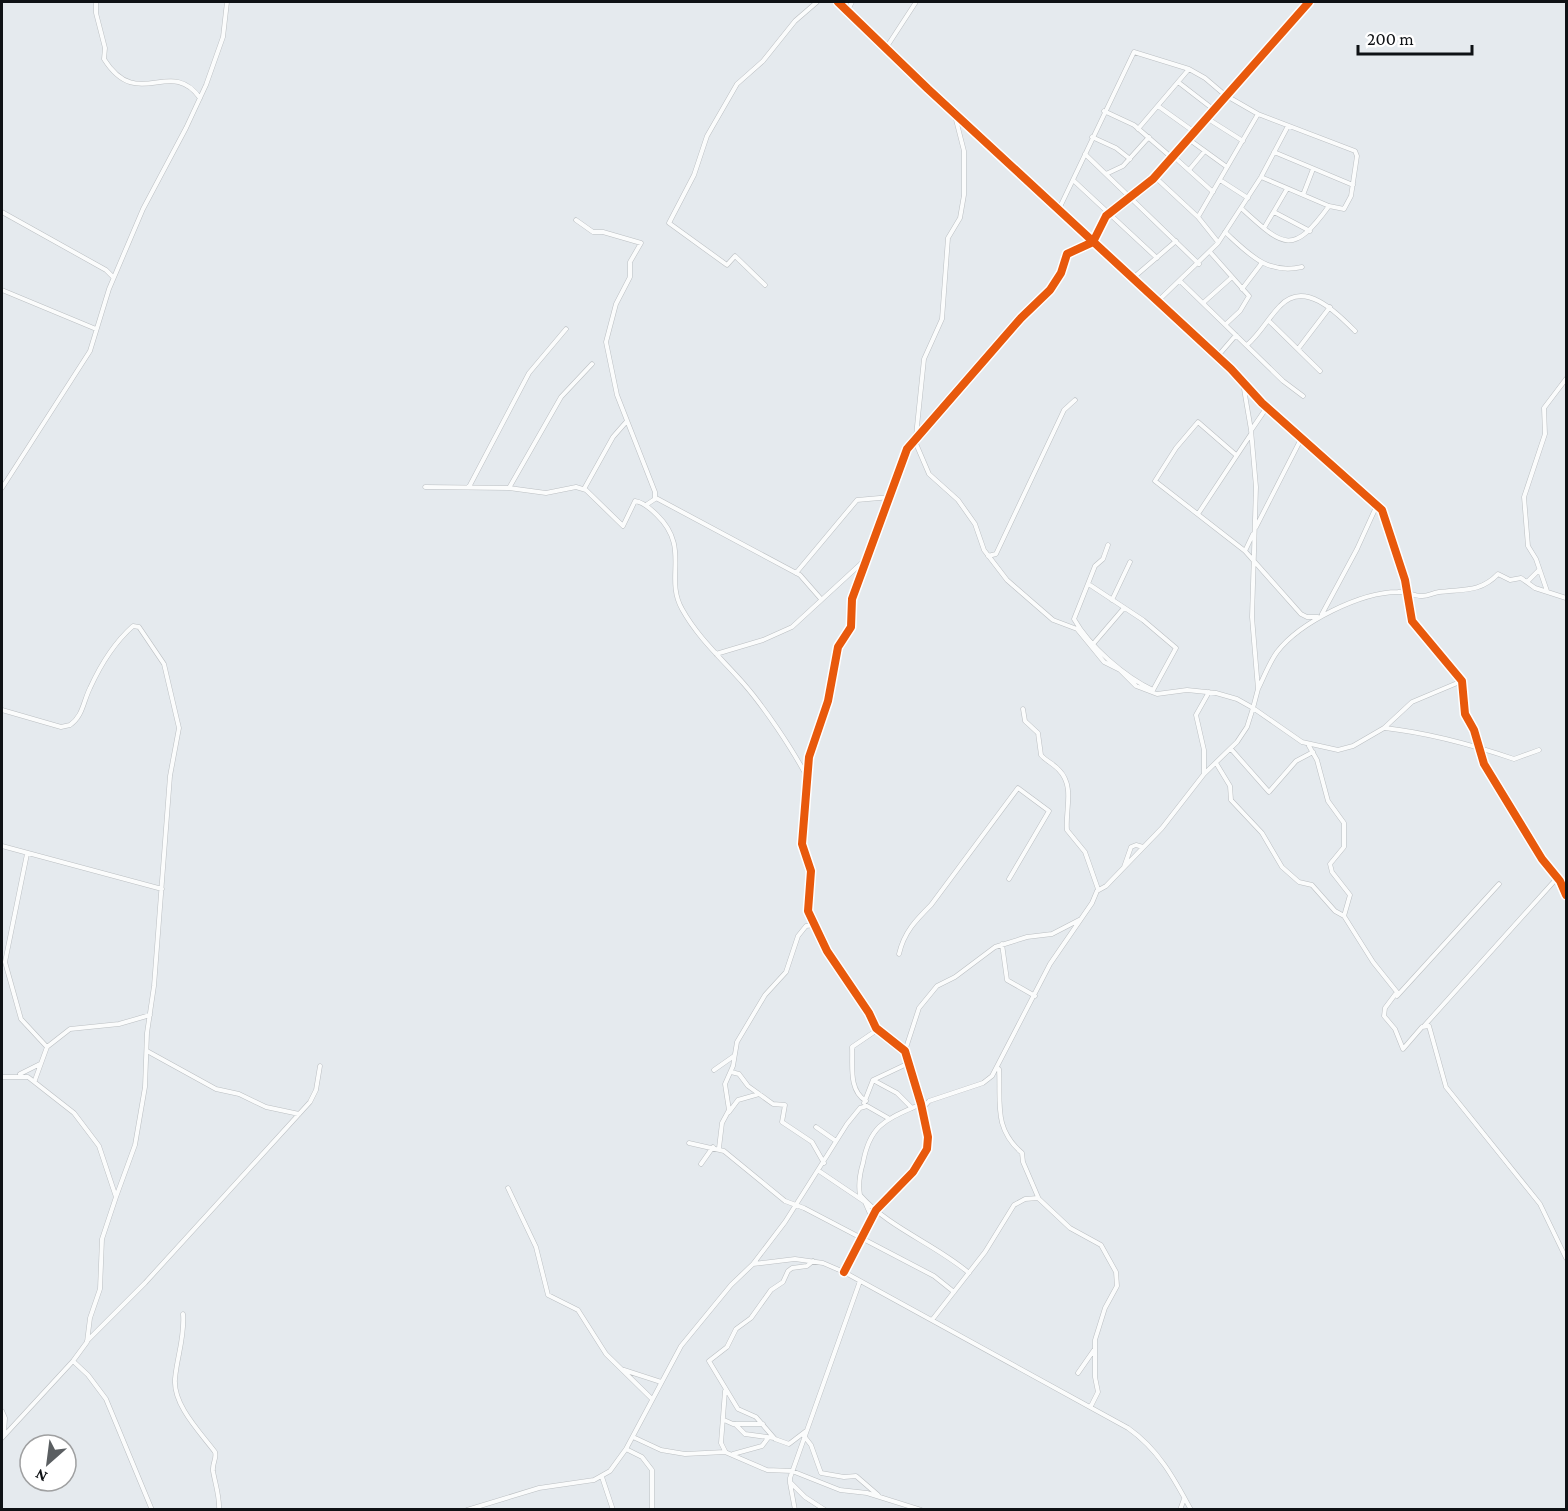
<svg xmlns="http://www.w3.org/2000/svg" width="1568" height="1511" font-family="'Crimson Pro',serif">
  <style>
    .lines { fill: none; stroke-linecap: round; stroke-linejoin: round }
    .minor-casing { stroke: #bbbfc2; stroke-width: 5 }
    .minor { stroke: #fbfcfc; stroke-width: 4 }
    .cycleway-casing { stroke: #fff; stroke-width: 11 }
    .cycleway { stroke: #e8590c; stroke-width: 8 }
  </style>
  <rect width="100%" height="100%" fill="#e5eaee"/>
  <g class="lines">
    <g class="minor-casing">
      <path id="minor" d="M96,2V13L105,48L104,59C138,113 170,56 200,98
        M838,2L928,89L1231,369L1262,403L1382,510L1405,580L1412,621L1462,681L1465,714L1474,730L1484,764L1542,859L1560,881L1566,895
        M848,10L852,2
        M886,48L916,2
        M1178,82L1213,109
        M1158,106L1193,131
        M1104,111L1134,125L1171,157
        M1205,117L1243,141
        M1138,129L1189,69
        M1092,137L1116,148L1130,159
        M1187,138L1227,167
        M1274,152L1353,185
        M1085,154L1199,264
        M1172,155L1213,192
        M1189,170L1204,152
        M1106,174L1123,166L1149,137
        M1155,177L1198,217L1218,242
        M1073,180L1157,258
        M1220,180L1248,198
        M1303,195L1313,169
        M1241,208C1283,246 1292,257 1329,206
        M1059,209L1134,52L1189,69L1205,78L1225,95L1258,114L1355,151L1357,156L1351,196L1344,209L1329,206L1261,177
        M2,212L106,270L113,277
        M1274,212L1310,231
        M1198,217L1258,114
        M576,220L593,232H603L641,243L630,262V277L616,304L606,342L617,395L655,492V499L646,505
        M1264,228L1287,189
        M1225,232C1249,254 1267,275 1302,267
        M1210,252L1249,296L1240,311L1226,324
        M1133,278L1176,241
        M1180,281L1283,381L1303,396
        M765,285L735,256L727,265L669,223L694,175L707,136L737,84L763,61L795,21L817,2
        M1242,289L1261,264
        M2,290L96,329
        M1158,301L1218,243L1261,177L1288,126
        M1203,303L1231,278
        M1270,322L1320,371
        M1247,345C1261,333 1268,318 1280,306C1305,279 1338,314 1355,331
        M1298,349L1330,307
        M1217,357L1236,335
        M1252,429L1267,407
        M916,436L924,359L942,319L948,238L960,218L964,195V151L954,112
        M914,439L929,474L958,500L975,524L984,550L1007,580L1053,620L1077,629L1104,662L1120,670L1136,686L1157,694L1187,690L1216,693L1237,699L1253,708L1302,742L1338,750L1353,746L1384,728L1412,702L1462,681
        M1236,455L1198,422L1176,448L1155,481L1245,551L1301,614L1307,617H1318
        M425,487L509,488L546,493L576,487L586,490L623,526L635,501C643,502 651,509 657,515C691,548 664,577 682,609C698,638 722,659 744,684C764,707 791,747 806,775
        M469,487L529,373L566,329
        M2,488L90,351L109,289L143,209L186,128L206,85L223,37L227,2
        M509,488L561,397L592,364
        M584,489L613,437L627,421
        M656,498L800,575L821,599
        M1198,514L1251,434
        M1256,527L1302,437
        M1108,545L1103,559L1095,566L1074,619C1089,646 1125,677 1153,690
        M1245,551L1253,534
        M988,556L996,554L1064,410L1075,400
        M796,573L857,500L891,497
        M1527,582L1539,570
        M1090,585L1143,620L1176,648L1152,692
        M1547,591L1536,559L1528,546L1524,497L1545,434L1544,408L1566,379
        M1112,600L1130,562
        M1322,614L1357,549L1377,505
        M1094,643L1124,608
        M716,654L763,640L792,627L866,559
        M1258,689C1264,677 1269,663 1277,652C1300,622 1361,592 1398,592C1407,591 1413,596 1421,596C1427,597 1432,593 1439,592C1462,589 1480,593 1498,574L1510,580L1521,578L1535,588L1566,598
        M1023,709L1025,721L1038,733L1041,755C1046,761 1054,764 1059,770C1075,786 1065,810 1067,830L1085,852L1098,889
        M2,710L61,727L70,725C83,716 83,702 90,688C100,666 115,642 133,626L139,627L164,664L179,728L170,776L154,986L147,1033L145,1087L135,1145L116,1197
        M1385,728C1429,733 1473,745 1514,759L1539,750
        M1309,746L1317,760L1328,801L1344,823V847L1330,864L1332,872L1350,895L1344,916L1373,962L1397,992L1385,1008L1384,1016L1395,1029L1403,1049L1422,1027L1429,1026L1446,1087L1540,1204L1566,1258
        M1231,749L1269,792L1296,761L1313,752
        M1216,763L1230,786L1231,800L1262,833L1282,867L1299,882L1312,885L1335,911L1344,916
        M1204,773V750L1196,715L1209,692
        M2,846L162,889
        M27,854L5,962L21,1019L47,1047L35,1080
        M1124,867L1131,847L1136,845L1143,847
        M1002,944L1007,980L1035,996
        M899,954C904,932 916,920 931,905L1018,788L1049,811L1009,879
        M1397,996L1499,884
        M1424,1026L1558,877
        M47,1047L70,1029L119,1024L150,1015
        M147,1051L216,1089L239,1094L266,1107L299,1114
        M905,1051L919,1008L937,986L955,977L995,947L1027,937L1052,934L1081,919
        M999,1069C1001,1103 993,1128 1022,1153L1023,1162L1038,1197
        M714,1070L734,1056
        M731,1072L739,1074L748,1086L773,1104L785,1105L782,1122L812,1142L824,1163
        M20,1074L40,1064
        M2,1077H28L74,1113L99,1146L116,1197L102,1239L100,1289L90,1318L87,1342L73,1361L2,1438
        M873,1080L897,1093L912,1108
        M866,1101C848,1090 853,1065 852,1047L877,1030
        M864,1103L873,1080L909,1063
        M921,1104C888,1119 870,1123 863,1163C860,1173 858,1184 860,1195C889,1228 935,1244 969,1273
        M923,1108L929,1101L983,1083L992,1076L1050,964L1092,903L1097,891L1106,886L1162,828L1204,774L1237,742L1247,727L1253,708L1258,689L1252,617L1256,487L1251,430L1243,383
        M729,1112L738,1100L759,1094
        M816,1127L836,1141
        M689,1143L724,1151L785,1201L804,1208L934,1276L954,1292
        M719,1148L722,1123L729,1110L725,1084L733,1066L737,1042L765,995L786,972L798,936L806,926L815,925
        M701,1164L713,1147
        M819,1171L865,1202L871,1216
        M508,1188L536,1247L548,1295L578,1310L606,1354L652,1399
        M753,1264L785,1222L847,1124L860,1108L867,1106L888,1118
        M844,1272L876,1210L913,1172L927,1149L928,1137L921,1104L905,1051L876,1028L869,1013L827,951L808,911L811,871L802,844L809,757L828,701L838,647L851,627L852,599L907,449L1021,318L1050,290L1061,273L1067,254L1093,242L1106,216L1153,179L1309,2
        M183,1314C185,1337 177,1356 175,1379C173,1405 200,1432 215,1452C217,1459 212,1463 213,1471C215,1483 220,1497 219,1510
        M932,1320L985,1252L1014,1205L1025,1199L1038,1198L1070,1228L1101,1245L1116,1272L1117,1286L1105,1308L1095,1340V1377L1098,1392L1091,1406
        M87,1341L145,1283L310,1102L316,1090L320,1066
        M73,1361L88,1375L106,1399L152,1510
        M624,1370L661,1382
        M1078,1373L1094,1350
        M725,1391L721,1443L725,1451
        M2,1411L5,1418L4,1434
        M724,1420L733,1424H763
        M735,1424L745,1434L774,1438
        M806,1431L789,1444L775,1439L756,1417L738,1409L709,1361L727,1347L736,1329L751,1318L771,1290L783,1282L788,1271L792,1268L807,1266L813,1261
        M804,1436L811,1445L821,1473L844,1477L856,1476L878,1495
        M633,1437L661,1450L685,1454L725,1452L767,1470L792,1471L840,1490L867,1493L921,1510
        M626,1449L642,1457L652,1470V1510
        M733,1454L762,1446L768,1438
        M602,1477L613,1510
        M790,1483L795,1510
        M467,1510L539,1488L594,1480L610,1471L626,1449L681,1346L731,1285L753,1264L795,1259L823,1263L844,1272L1128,1428C1158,1449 1174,1478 1191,1510
        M825,1510L805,1497L790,1482V1478L860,1281
        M1180,1510L1184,1499"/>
    </g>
    <use href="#minor" class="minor"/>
    <g class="cycleway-casing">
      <path id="cycleway" d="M838,2L928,89L1231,369L1262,403L1382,510L1405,580L1412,621L1462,681L1465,714L1474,730L1484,764L1542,859L1560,881L1566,895
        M844,1272L876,1210L913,1172L927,1149L928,1137L921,1104L905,1051L876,1028L869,1013L827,951L808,911L811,871L802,844L809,757L828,701L838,647L851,627L852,599L907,449L1021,318L1050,290L1061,273L1067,254L1093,242L1106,216L1153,179L1309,2"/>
    </g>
    <use href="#cycleway" class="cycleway"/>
  </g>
  <rect width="1568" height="1511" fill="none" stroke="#0f1215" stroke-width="6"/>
  <g transform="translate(48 1463) rotate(208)"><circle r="28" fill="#ffffff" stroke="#9fa0a1" stroke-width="1.5"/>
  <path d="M0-4.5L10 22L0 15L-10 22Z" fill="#5a5e61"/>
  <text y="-9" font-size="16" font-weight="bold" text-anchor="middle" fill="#0f1215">N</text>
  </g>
  <path d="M1358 45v9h114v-9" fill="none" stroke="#0f1215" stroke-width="3"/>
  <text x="1367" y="45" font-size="18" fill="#0f1215" stroke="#ffffff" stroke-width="4.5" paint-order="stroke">200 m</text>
</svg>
